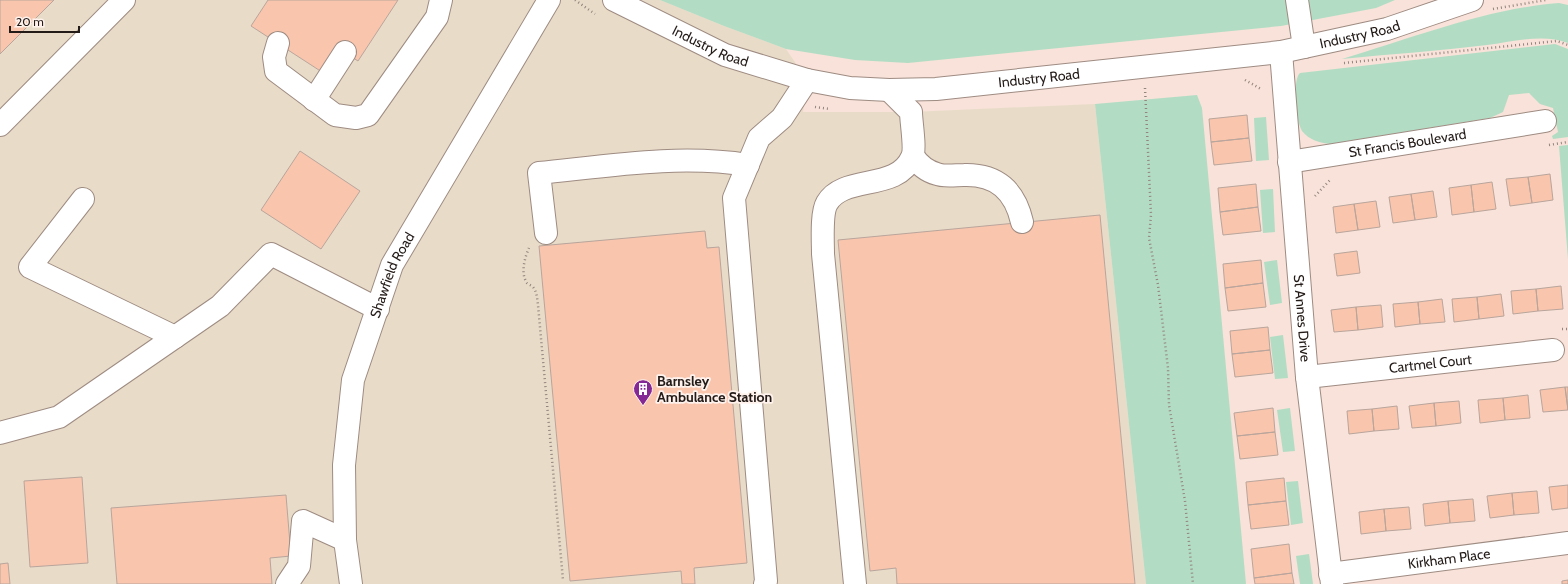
<svg xmlns="http://www.w3.org/2000/svg" width="1568" height="584" font-family="Cabin,sans-serif">
  <style>
    .industrial { fill: #e8dcc8 }
    .green { fill: #b2ddc4 }
    .building { fill: #f9c5ad; stroke: #b9a59c }
    .lines { fill: none; stroke-linecap: round; stroke-linejoin: round }
    .minor-casing { stroke: #9e8b82; stroke-width: 24 }
    .path { stroke: #94847e; stroke-width: 2.5; stroke-dasharray: 1 3; stroke-linecap: butt }
    .minor { stroke: #fff; stroke-width: 22 }
    .labels { text-anchor: middle; dominant-baseline: central; stroke-width: 3.5; stroke-linejoin: round; paint-order: stroke }
    .street-label { font-size: 14px; fill: #231b18; stroke: #fff2ec }
    .poi-label { font-size: 14px; font-weight: bold; fill: #231b18; stroke: #fff2ec; text-anchor: start }
  </style>
  <rect width="100%" height="100%" fill="#f8e2d9"/>
  <path class="industrial" d="M0,0H660L724,26L786,49L807,80L803,112H911L1095,104L1146,584H0Z"/>
  <path class="green" d="M660,0H1395L1376,8L1281,26L908,63L855,60L786,49L724,26Z
    M1559,3L1568,5V43C1543,33 1513,42 1487,45C1439,51 1390,54 1342,59C1413,38 1485,9 1559,3Z
    M1555,44L1568,49V137L1553,139L1552,136L1558,132L1553,108L1540,104L1529,93L1509,95L1503,112L1490,118L1330,144C1320,143 1309,140 1302,131C1296,122 1292,80 1300,73Z
    M1197,95L1202,108L1246,584H1146L1095,104Z
    M1266,117L1269,160L1256,161L1254,118Z
    M1568,145V259L1559,146Z
    M1273,189L1275,232L1263,233L1260,190Z
    M1277,260L1282,303L1270,305L1264,262Z
    M1283,335L1288,378L1275,379L1270,337Z
    M1290,408L1295,451L1283,452L1277,410Z
    M1298,481L1303,523L1291,525L1286,482Z
    M1309,554L1313,584H1300L1296,556Z"/>
  <path class="building" d="M0,0H54L0,54Z
    M268,0H398L358,61L341,50L325,74L251,26Z
    M1247,115L1249,138L1211,142L1209,119Z
    M1249,138L1252,161L1214,165L1211,142Z
    M300,151L360,191L321,249L261,210Z
    M1550,174L1553,200L1532,203L1528,177Z
    M1528,177L1532,203L1510,206L1506,179Z
    M1492,182L1496,209L1474,212L1471,185Z
    M1256,184L1258,207L1220,212L1218,188Z
    M1471,185L1474,212L1452,215L1449,188Z
    M1433,191L1437,217L1415,220L1411,194Z
    M1411,194L1415,220L1393,223L1389,197Z
    M1376,201L1380,227L1358,230L1354,204Z
    M1354,204L1358,230L1336,233L1333,207Z
    M1258,207L1261,231L1223,235L1220,212Z
    M1100,215L1135,584H897L896,568L870,571L838,240Z
    M705,231L707,248L719,247L747,563L694,568L695,584H682L681,571L570,581L539,246Z
    M1357,251L1360,273L1337,276L1334,254Z
    M1261,260L1263,283L1225,288L1223,264Z
    M1263,283L1266,307L1228,311L1225,288Z
    M1561,286L1563,309L1538,311L1536,289Z
    M1536,289L1538,311L1513,314L1511,291Z
    M1501,294L1504,316L1479,319L1477,297Z
    M1477,297L1479,319L1454,322L1452,299Z
    M1442,299L1445,322L1420,324L1418,302Z
    M1418,302L1420,324L1395,327L1393,304Z
    M1381,305L1383,327L1358,330L1356,307Z
    M1356,307L1358,330L1334,332L1331,310Z
    M1268,327L1270,350L1232,354L1230,331Z
    M1270,350L1273,373L1235,377L1232,354Z
    M1565,387L1568,410L1543,412L1540,390Z
    M1565,387H1568V410Z
    M1528,395L1530,418L1505,420L1503,398Z
    M1503,398L1505,420L1480,423L1478,400Z
    M1459,401L1461,423L1436,426L1434,403Z
    M1434,403L1436,426L1412,428L1409,406Z
    M1397,406L1399,429L1374,431L1372,409Z
    M1273,408L1275,432L1237,436L1234,413Z
    M1372,409L1374,431L1349,434L1347,411Z
    M1275,432L1278,455L1240,459L1237,436Z
    M82,477L88,563L30,567L24,481Z
    M1284,478L1286,501L1248,505L1246,482Z
    M1568,485V508L1552,510L1549,487Z
    M1537,491L1539,513L1514,515L1512,493Z
    M1512,493L1514,515L1490,518L1487,496Z
    M286,495L291,556L270,558L272,584H117L111,508Z
    M1473,499L1475,521L1450,523L1448,501Z
    M1286,501L1289,525L1251,529L1248,505Z
    M1448,501L1450,523L1425,526L1423,504Z
    M1409,507L1411,529L1386,531L1384,509Z
    M1384,509L1386,531L1361,534L1359,512Z
    M1289,544L1292,573L1254,578L1251,549Z
    M8,563L10,584H0V564Z
    M1292,573L1294,584H1255L1254,578Z
    M1568,580V584H1562V581Z"/>
  <g class="lines">
    <g class="minor-casing">
      <g id="minor">
        <path id="s1" d="M614,0L725,55L807,80L850,88L889,90L936,89L1281,52L1387,29L1472,0"/>
        <path d="M1297,0L1304,47"/>
        <path d="M278,43L274,57L276,71L335,115L356,118L368,115L437,17L441,0"/>
        <path id="s2" d="M1281,52L1307,377L1332,584"/>
        <path d="M314,100L345,52"/>
        <path d="M0,125L124,0"/>
        <path d="M913,156C919,165 926,171 937,174C944,177 956,175 964,175C997,174 1015,191 1022,222"/>
        <path id="s3" d="M1289,162L1545,121"/>
        <path d="M83,199L30,267L175,337"/>
        <path d="M546,233L539,173C608,166 679,154 748,165"/>
        <path id="s4" d="M1307,377L1553,350"/>
        <path d="M0,433L59,417L220,306L271,254L378,309"/>
        <path id="s5" d="M1330,574L1568,543"/>
        <path d="M287,584L299,566L303,521L345,540"/>
        <path id="s6" d="M351,584L345,540L344,465L353,380L392,265L549,0"/>
        <path d="M765,584L766,581L734,198L759,138L782,118L807,80"/>
        <path d="M855,584L823,254C823,242 821,213 827,203C844,174 897,192 912,157C916,149 911,122 911,112L889,90"/>
      </g>
    </g>
    <path class="path" d="M575,0L595,14
      M1493,9L1546,0
      M1344,63L1557,41L1568,45
      M1245,80L1261,89
      M1145,88L1151,215L1149,238L1158,285L1168,368L1169,405L1185,501L1193,584
      M815,107L830,109
      M1549,145L1568,142
      M1315,196L1331,179
      M529,248C525,257 520,273 527,283C528,284 530,285 532,286C537,291 537,298 538,305L563,580
      M1562,329H1568"/>
    <use href="#minor" class="minor"/>
  </g>
  <defs>
    <g id="building-pin" transform="scale(1)"><path d="M0 17L-7.5 6A9.5 9.5 0 1 1 7.5 6Z" fill="#832895" stroke="#fff2ec"/><path d="M-4-6H4V6H1V3H-1V6H-4ZM-2.5-4.3h1.7v1.8h-1.7ZM.8-4.3h1.7v1.8H.8ZM-2.5-1h1.7V.8h-1.7ZM.8-1h1.7V.8H.8Z" fill="#fff"/></g>
  </defs>
  <g fill-rule="evenodd">
    <use href="#building-pin" x="643" y="389"/>
  </g>
  <g class="labels">
    <g class="street-label">
      <text stroke="none"><textPath href="#s1" startOffset="767">Industry Road</textPath></text>
      <text stroke="none"><textPath href="#s1" startOffset="107">Industry Road</textPath></text>
      <text stroke="none"><textPath href="#s1" startOffset="443">Industry Road</textPath></text>
      <text stroke="none"><textPath href="#s3" startOffset="120">St Francis Boulevard</textPath></text>
      <text stroke="none"><textPath href="#s6" startOffset="317">Shawfield Road</textPath></text>
      <text stroke="none"><textPath href="#s2" startOffset="267">St Annes Drive</textPath></text>
      <text stroke="none"><textPath href="#s4" startOffset="124">Cartmel Court</textPath></text>
      <text stroke="none"><textPath href="#s5" startOffset="120">Kirkham Place</textPath></text>
    </g>
    <g class="poi-label">
      <text x="657" y="381">Barnsley<tspan x="657" dy="16">Ambulance Station</tspan></text>
    </g>
  </g>
  <path d="M10 26v6h69v-6" fill="none" stroke="#231b18" stroke-width="2"/>
  <text x="16" y="26" font-size="12" fill="#231b18" stroke="#fff2ec" stroke-width="3" paint-order="stroke">20 m</text>
</svg>
